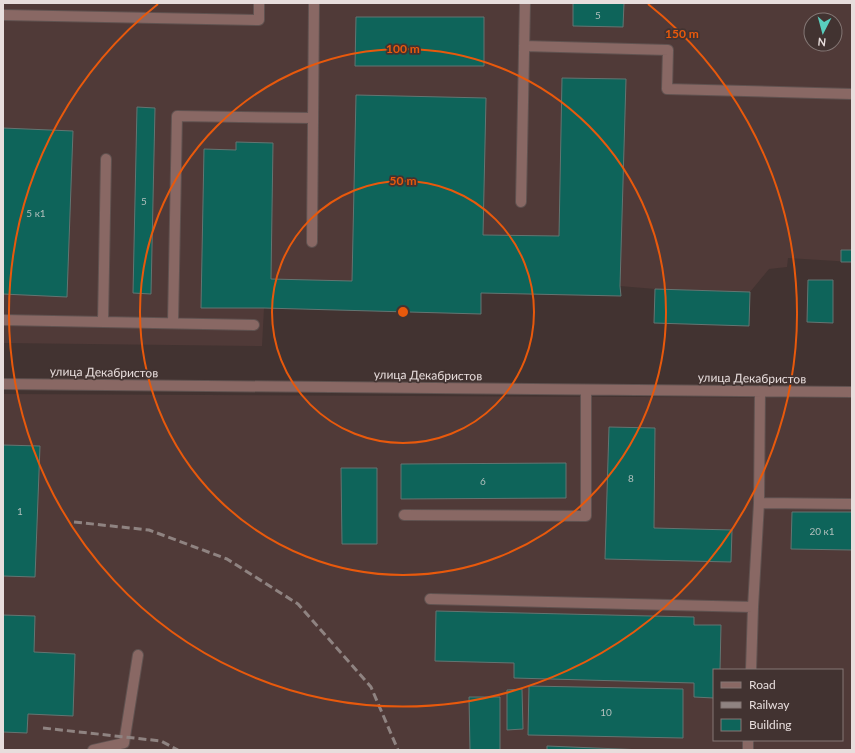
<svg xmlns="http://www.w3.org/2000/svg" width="855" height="753" font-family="Lato,sans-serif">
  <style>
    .built { fill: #503a38; fill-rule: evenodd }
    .building { fill: #0e645a; stroke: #637572 }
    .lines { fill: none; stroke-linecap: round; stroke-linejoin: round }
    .minor-casing { stroke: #605250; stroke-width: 12 }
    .minor { stroke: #896864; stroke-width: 10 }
    .rail { stroke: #8f8381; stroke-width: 3; stroke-dasharray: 8 4; stroke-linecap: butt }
    .ring { fill: none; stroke: #e8590c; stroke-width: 2 }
    .labels { text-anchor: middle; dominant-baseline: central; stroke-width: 3.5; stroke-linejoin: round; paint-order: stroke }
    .number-label { font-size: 10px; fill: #b1bfbc }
    .street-label { font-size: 12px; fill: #e7dddc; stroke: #423331 }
    .centre { fill: #e8590c; stroke: #423331; stroke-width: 2 }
    .ring-label { font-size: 12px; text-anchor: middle; font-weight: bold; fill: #e8590c; stroke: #423331; stroke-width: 3.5; stroke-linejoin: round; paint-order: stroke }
  </style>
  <rect width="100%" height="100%" fill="#423331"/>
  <path class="built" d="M3,3H852V262L788,258L787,267L769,269L750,292L655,289L620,286L621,296L481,293V314L264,308L262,346L3,343ZM811,20H835V44H811Z
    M3,394L852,398V750H3ZM714,670H842V740H714Z"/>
  <path class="building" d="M573,3H624L623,27L573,26Z
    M356,17H484V66H355Z
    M562,78L626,79L620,286L621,296L481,293V314L264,308H201L204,149L236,150V142L273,143L271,279L352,281L356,95L486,98L483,235L559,236Z
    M137,107L155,108L151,294L133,293Z
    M3,128L73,131L67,297L3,294Z
    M841,250H852V262H841Z
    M808,280H833V323L807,322Z
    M655,289L750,292L749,326L654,323Z
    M609,427L655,428L654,528L732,530L731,562L605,559Z
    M3,445L40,446L35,577L3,576Z
    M566,463V498L401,499V464Z
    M341,468H377V544H342Z
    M792,512H852V550L791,549Z
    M436,611L694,617V625H721L720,670H714V698L694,697V683L514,678V663L435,661Z
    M3,615L35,616L34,652L75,654L73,716L28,714L27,733L3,732Z
    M529,686L683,689V738L528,735Z
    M522,689L523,729L507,730V690Z
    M469,697H500V750H470Z
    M547,746L644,750H547Z"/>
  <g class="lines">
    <g class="minor-casing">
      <path id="minor" d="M3,15L259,20V3
        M524,46L668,50L667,89L852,94
        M521,202L525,3
        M312,242L314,3
        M3,320L254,325
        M103,322L106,159
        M173,323L177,116L313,118
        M3,384L852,392
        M759,503L852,504
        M404,515L586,516V390
        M430,599L753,607
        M751,670L753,607L759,503L760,391
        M93,750L124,743L138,655
        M748,750V740"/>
    </g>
    <use href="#minor" class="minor"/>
    <path class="rail" d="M74,522L149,530L227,559L298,604L371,687L398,750
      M43,728L161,741L178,750"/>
  </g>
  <g class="ring">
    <circle cx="403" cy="312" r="131"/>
    <circle cx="403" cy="312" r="263"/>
    <path d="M648 4A394 394 0 1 1 158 4"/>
  </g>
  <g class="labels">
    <g class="number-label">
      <text x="598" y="15">5</text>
      <text x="144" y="201">5</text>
      <text x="36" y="213">5 к1</text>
      <text x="631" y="478">8</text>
      <text x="483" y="481">6</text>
      <text x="20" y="511">1</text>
      <text x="822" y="531">20 к1</text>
      <text x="606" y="712">10</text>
    </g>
    <g class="street-label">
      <text transform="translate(104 372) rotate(1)">улица Декабристов</text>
      <text transform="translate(428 375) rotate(1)">улица Декабристов</text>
      <text transform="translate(752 378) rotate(1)">улица Декабристов</text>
    </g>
  </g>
  <circle cx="403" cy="312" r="6" class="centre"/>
  <g class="ring-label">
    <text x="682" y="38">150 m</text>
    <text x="403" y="53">100 m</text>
    <text x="403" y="185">50 m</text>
  </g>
  <rect width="855" height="753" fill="none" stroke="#e7dddc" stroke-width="8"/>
  <rect x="713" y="669" width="130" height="72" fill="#423331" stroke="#847775"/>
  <rect x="721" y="682" width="20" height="6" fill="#896864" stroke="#847775"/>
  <text x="749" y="689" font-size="12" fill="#e7dddc">Road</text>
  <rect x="721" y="702" width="20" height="6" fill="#8f8381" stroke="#847775"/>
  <text x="749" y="709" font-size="12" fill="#e7dddc">Railway</text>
  <rect x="721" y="719" width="20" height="12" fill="#0e645a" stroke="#847775"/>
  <text x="749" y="729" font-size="12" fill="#e7dddc">Building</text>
  <g transform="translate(823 32) rotate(186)"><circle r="19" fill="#423331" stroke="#847775"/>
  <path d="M0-3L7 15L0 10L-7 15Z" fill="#59cebe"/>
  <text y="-6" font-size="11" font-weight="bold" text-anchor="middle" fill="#e7dddc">N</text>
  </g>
</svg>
